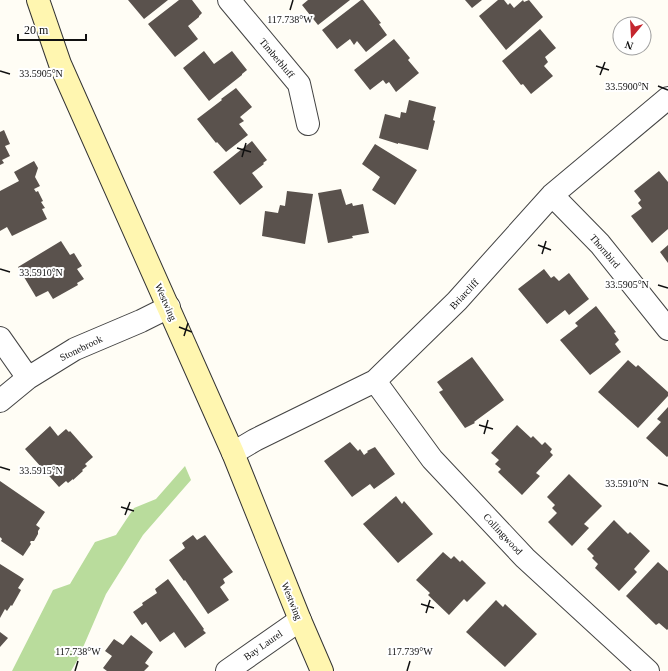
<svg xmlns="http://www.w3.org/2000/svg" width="668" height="671" font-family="'Times New Roman',serif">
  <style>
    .forest { fill: #b9dc9c }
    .building { fill: #5a524d }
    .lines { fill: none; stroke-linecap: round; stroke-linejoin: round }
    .street-casing { stroke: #444; stroke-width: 24 }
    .secondary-casing { stroke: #333; stroke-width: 24 }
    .street { stroke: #fff; stroke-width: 22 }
    .secondary { stroke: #fff6b0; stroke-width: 22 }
    .ticks { fill: none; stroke: #111; stroke-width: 1.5 }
    .labels { text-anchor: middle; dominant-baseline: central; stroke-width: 4; stroke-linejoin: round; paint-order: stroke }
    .street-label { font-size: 10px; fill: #111; stroke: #fff }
    .ticks-label { font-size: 10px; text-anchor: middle; fill: #111; stroke: #fff; stroke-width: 4; stroke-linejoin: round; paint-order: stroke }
  </style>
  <rect width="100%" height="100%" fill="#fffdf5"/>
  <path class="forest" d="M185,466L191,480L143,535L106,594L78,659L71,671H12L53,590L70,584L95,542L116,535L134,508L156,499Z"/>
  <path class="building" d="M128,0H168L144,19Z
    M179,0H192L202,13L199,16V17L188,26L198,39L175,57L148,24Z
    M308,0H350L318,25L302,5Z
    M361,0H363L381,23L379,24L387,35L366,52L357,41L354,45L350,39L337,49L322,30Z
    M465,0H482L472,8Z
    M498,0H504L508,5L510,3L514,8L523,0L524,2L529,0L543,17L506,50L479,16Z
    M540,29L556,48L545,57L548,62L544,66L553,76L531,94L523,84L521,85L502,61Z
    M394,39L410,58L408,60L419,73L396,92L389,82L386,84L383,80L370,90L354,70Z
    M204,51L214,64L232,51L247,70L242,74V75L209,101L183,68Z
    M236,88L252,107L240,117L244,121L239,124L248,135L226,152L217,142L216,143L197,119L222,100L221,99Z
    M409,100L436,107L433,120L435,121L428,150L398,143V144L379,138L385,114L400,118L401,112L406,113Z
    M4,130L10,144L5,146L10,156L2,160L4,163L0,165V132Z
    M252,141L267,160L263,163L264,164L252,173L263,187L240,205L213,172Z
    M375,144L417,170L395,205L372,190L380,177L362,164Z
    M34,161L38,168L35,177L40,186L34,189L36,192L38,191L43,201L41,202L45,208L42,209L47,219L12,236L7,227L0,231V191L19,181L14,172Z
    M659,171L668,182V229L652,243L631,216L642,208L638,203L641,200L634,191Z
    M341,189L346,205L352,203L353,206L363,204L369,233L352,236L353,238L328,243L318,193Z
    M287,191L313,194L305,244L262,236L265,211L278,213L280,205L285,206Z
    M61,241L70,255L74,253L82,266L77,269L84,279L77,283L78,285L53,299L48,291L36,297L18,267Z
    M668,245V263L660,252Z
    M544,269L551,278L554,276L559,281L569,273L589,299L569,315L565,310L547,324L518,289Z
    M596,306L616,332L614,333L619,340L615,344L621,352L590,375L560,340L578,326L575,323Z
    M472,357L504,400L474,422L475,423L465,428L439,392L443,390L437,382Z
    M628,360L636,367L638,365L668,392V396L638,428L598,392Z
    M668,407V456L667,457L646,438L661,422L657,419Z
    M517,425L531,438L533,436L542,445L545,442L552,449L550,452L553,455L536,473L540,476L522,495L498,472L501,469L495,464L499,460L491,453Z
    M50,426L58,436L66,429L69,432L70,431L93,457L85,464L87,466L82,470L83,471L73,480V479L68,483L66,481L59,487L25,449Z
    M350,442L358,451L360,449L364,455L368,452L367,451L375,447L395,474L374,489L370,484L352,497L324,461Z
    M569,474L602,506L584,524L589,528L572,546L548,522L557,513L552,508L555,505L547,497Z
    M0,481L45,512L36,525L40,528L38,531V534L34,541H31L30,542L31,544L23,556L1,541L2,539L0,537Z
    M396,496L402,504L404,501L433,534L398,563L363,524Z
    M614,520L628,534L630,532L650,551L634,569L637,572L619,591L595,568L598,564L592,558L594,556L587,549Z
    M193,535L197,540L205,535L233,572L223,579L225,583L220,587L229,600L208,614L185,580L184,581L169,560L185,548L182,543Z
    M443,552L451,559L454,556L460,562L462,560L486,583L467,602L464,599L449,615L428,595L430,593L416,580Z
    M658,562L668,571V629L667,630L659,623L656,625L626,596Z
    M0,564L24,579L18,588L21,590L12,606L11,605L7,611L5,609L0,618Z
    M168,579L204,629L203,630L206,633L185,648L174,632L160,642L146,622L142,625L133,612L143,605L142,603L157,593L155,589Z
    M496,600L503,607L505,604L537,634L505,667L466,632Z
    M0,632L8,638L0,647Z
    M131,635L153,652L145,663L149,666L144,671H107L103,668L112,656L105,651L114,639L123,645Z"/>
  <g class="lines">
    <g class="street-casing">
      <path id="street" d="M229,0L299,84L308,124
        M552,195L600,244L668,329
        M0,338L28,378
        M375,381L432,459L525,558L648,671
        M0,401L28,378L75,349L141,321L169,307
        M233,453L255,440L375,381L457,301L552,195L668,98
        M227,671L300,620"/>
    </g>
    <g class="secondary-casing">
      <path id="secondary" d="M38,0L60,64L233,453L300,620L322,671"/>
    </g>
    <use href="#street" class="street"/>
    <use href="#secondary" class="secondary"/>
  </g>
  <path class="ticks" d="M290,10L293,0M596,66L609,70M0,71L10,74M600,75L605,62M658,86L668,90M237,148L251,152M242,157L246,143M538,245L551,250M542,254L546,241M0,269L10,272M658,285L668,288M179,327L192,332M184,336L188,323M479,425L493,429M484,434L488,420M0,467L10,470M658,483L668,486M121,507L134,511M125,515L130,502M421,604L434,608M426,613L430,600M75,671L78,661M407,671L410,661"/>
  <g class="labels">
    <g class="street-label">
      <text transform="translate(277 58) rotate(50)">Timberbluff</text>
      <text transform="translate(605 251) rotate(50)">Thornbird</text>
      <text transform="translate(464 294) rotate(-47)">Briarcliff</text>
      <text transform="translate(166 302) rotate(66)">Westwing</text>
      <text transform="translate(81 348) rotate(-26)">Stonebrook</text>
      <text transform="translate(503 534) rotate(47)">Collingwood</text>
      <text transform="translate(292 601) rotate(68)">Westwing</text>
      <text transform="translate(263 645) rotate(-35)">Bay Laurel</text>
    </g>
  </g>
  <g class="ticks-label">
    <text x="290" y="23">117.738°W</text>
    <text x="41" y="77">33.5905°N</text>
    <text x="627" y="90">33.5900°N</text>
    <text x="41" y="276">33.5910°N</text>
    <text x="627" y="288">33.5905°N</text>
    <text x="41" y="474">33.5915°N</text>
    <text x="627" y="487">33.5910°N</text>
    <text x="78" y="655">117.738°W</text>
    <text x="410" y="655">117.739°W</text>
  </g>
  <g transform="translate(632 36) rotate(198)"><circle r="19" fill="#ffffff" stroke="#a0a0a0"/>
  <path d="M0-3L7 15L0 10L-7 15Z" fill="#c4262e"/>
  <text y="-6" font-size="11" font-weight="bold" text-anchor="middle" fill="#111111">N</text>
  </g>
  <path d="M18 34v6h68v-6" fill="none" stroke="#111111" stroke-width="2"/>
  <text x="24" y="34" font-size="12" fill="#111111" stroke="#ffffff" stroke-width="3" paint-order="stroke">20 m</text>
</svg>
